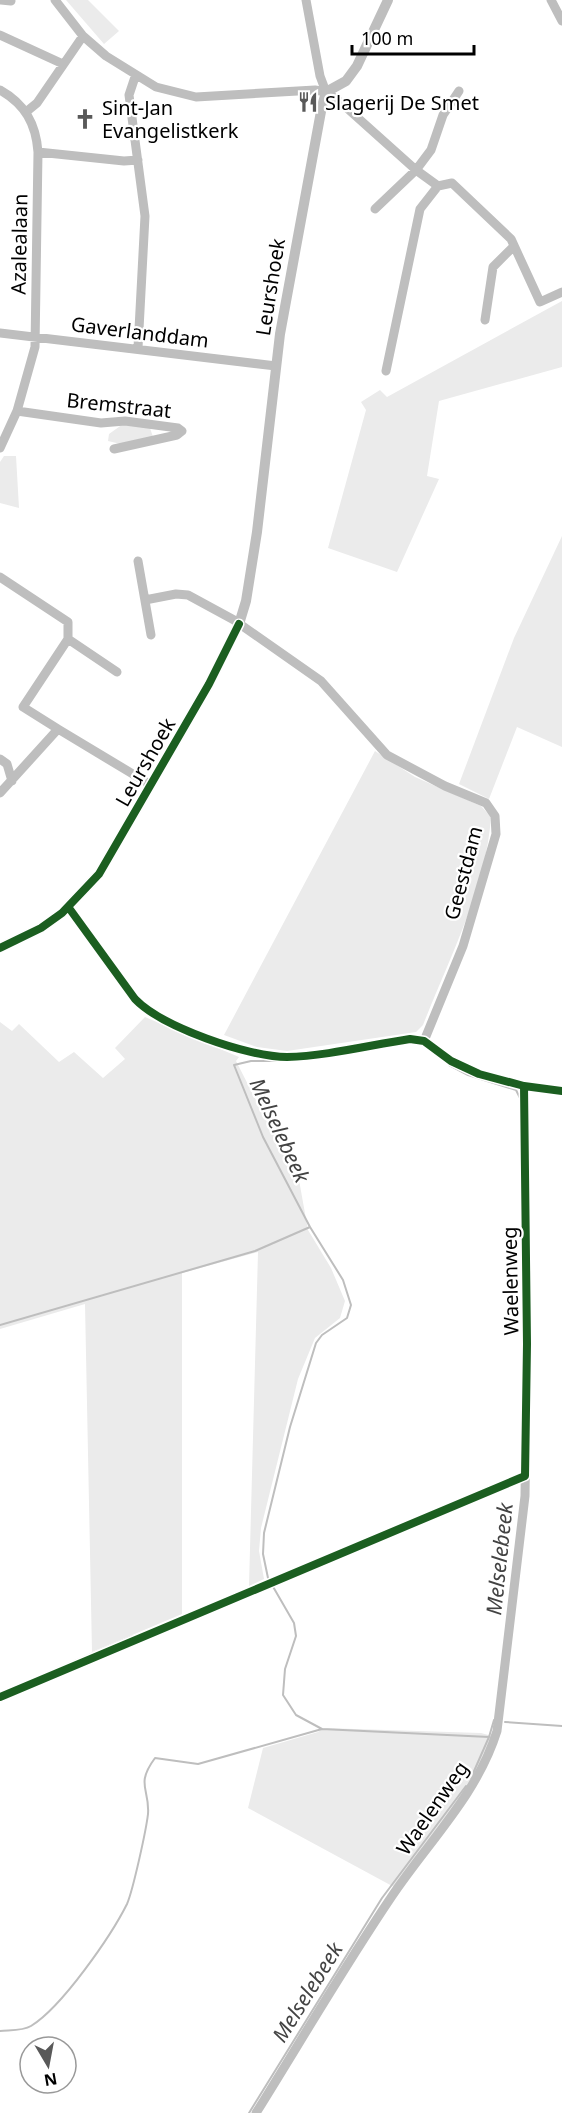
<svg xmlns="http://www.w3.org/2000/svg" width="562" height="2113" font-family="'Noto Sans',sans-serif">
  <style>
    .green { fill: #ebebeb }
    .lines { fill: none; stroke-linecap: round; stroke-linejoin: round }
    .stream { stroke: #bebebe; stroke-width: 2 }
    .minor { stroke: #bebebe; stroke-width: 9 }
    .tertiary { stroke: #bebebe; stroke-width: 10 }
    .cycleway-casing { stroke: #fff; stroke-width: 11 }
    .cycleway { stroke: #1b5e20; stroke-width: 8 }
    .labels { text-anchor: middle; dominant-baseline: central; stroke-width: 4.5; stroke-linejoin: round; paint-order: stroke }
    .poi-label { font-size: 20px; fill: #000; stroke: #fff; text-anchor: start }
    .street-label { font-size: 20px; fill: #000; stroke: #fff }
    .water-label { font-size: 21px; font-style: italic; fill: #434343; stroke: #fff }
  </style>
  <rect width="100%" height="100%" fill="#fff"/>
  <path class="green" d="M66,0H88L119,31L104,44Z
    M562,301V367L439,401L427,476L439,479L397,572L328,548L366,410L361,402L380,390L387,397Z
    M123,424L150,428L153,437L125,445L108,441L109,434Z
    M4,456H16L19,508L0,503V462Z
    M562,536V747L517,727L489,799L459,784L514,638Z
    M375,751L415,777L481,806L491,817C486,888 449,959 423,1025L416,1032L287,1051L257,1047L224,1035Z
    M145,1017L239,1057L236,1061L287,1161L299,1180L308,1230L331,1268L345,1301L340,1318L315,1338L298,1379L261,1528L259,1551L264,1579L249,1586L258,1252L182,1273V1614L92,1652L85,1304L0,1329V1022L12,1031L19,1024L59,1062L74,1052L103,1078L125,1059L115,1048Z
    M323,1728L481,1733L492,1736L467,1789L394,1887L248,1808L263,1748L318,1732Z"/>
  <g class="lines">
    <path class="stream" d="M281,1061H251L234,1065L263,1137L310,1227L343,1280L351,1305L347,1318L322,1335L316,1343L290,1427L264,1533L263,1554L268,1578L294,1623L296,1636L285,1669L283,1695L296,1715L322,1729
      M449,1065L468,1075L516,1090L520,1098
      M0,1325L255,1251L310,1227
      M505,1722L562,1726
      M471,1778L489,1737L494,1720
      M0,2031C10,2030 23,2031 31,2026C62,2007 111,1936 127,1904C133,1890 146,1831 148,1814C150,1789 135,1785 155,1758L198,1764L322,1729L489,1737
      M249,2113L382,1898L466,1786"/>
    <path class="minor" d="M1,0L11,1
      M55,0L83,36L106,56L156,87L196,97L315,90L326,92L339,101L416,170L431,150L443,115L459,91
      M306,0L320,76L326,92
      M551,0L562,21
      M0,35L63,64
      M135,77L129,95L145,216L138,348
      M0,90C25,104 36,124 38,152L35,347L17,411L0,448
      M26,112L37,103L83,36
      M38,152L124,161L138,160
      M375,209L416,170L438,186
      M485,320L493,267L514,246
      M0,333L276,366
      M386,371L420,209L438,186L452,183L511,239L540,302L562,292
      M17,411L101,423L125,421L178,428L182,431L177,435L114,449
      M138,561L151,635
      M0,577L68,622V639L23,707L58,729
      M145,600L176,594L188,595L234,620L321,681L387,755L445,786L486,803L495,816L496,834L463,946L424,1041
      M68,639L117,672
      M0,759L7,764L12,781
      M0,793L58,729L151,785
      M69,908L135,999C162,1027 248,1057 287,1057C327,1056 370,1045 410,1039L424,1041L451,1061L479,1074L524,1086L562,1091
      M0,1697L133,1640
      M256,2113C301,2041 344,1967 392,1896C429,1841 477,1795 497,1731L525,1496L527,1344L524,1086"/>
    <path class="tertiary" d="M0,948L41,928L62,913L99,874L209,684L239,624L246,601L257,532L280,334L322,106L326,92L346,81L357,66L388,0"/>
    <g class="cycleway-casing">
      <path id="cycleway" d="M69,908L135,999C162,1027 248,1057 287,1057C327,1056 370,1045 410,1039L424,1041L451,1061L479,1074L524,1086L562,1091
        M0,948L41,928L62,913L99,874L209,684L239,624
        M0,1697L525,1476L527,1344L524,1086"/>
    </g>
    <use href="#cycleway" class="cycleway"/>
  </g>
  <defs>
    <g id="restaurant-bare" transform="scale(1.62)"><path d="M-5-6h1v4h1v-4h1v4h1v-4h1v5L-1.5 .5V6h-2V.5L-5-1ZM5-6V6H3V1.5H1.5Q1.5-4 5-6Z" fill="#595959" stroke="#fff" stroke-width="2.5" paint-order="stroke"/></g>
    <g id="church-bare" transform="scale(1.62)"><path d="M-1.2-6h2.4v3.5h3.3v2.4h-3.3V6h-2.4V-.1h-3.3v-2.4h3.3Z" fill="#595959" stroke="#fff" stroke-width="2.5" paint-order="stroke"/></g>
  </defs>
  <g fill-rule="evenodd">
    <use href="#restaurant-bare" x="308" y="102"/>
    <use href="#church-bare" x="85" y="119"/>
  </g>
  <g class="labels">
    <g class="poi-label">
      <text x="325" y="102">Slagerij De Smet</text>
      <text x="102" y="107">Sint-Jan<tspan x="102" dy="23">Evangelistkerk</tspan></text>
    </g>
    <g class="street-label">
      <text transform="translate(19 244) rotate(-89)">Azalealaan</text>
      <text transform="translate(270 287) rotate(-81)">Leurshoek</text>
      <text transform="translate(140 332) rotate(7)">Gaverlanddam</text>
      <text transform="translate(119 405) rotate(6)">Bremstraat</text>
      <text transform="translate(145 762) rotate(-60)">Leurshoek</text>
      <text transform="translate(463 873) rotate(-75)">Geestdam</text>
      <text transform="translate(510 1281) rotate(-91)">Waelenweg</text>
      <text transform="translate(432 1808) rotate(-55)">Waelenweg</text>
    </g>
    <g class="water-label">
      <text transform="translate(280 1130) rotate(65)">Melselebeek</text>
      <text transform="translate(499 1559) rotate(-84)">Melselebeek</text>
      <text transform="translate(307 1992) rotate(-58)">Melselebeek</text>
    </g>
  </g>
  <g transform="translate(48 2065) rotate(170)"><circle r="28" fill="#ffffff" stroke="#999999" stroke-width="1.5"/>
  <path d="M0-4.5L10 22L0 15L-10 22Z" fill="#595959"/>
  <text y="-9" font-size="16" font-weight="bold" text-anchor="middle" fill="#000000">N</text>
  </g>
  <path d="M352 45v9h122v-9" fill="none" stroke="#000000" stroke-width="3"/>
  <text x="361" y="45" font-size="18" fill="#000000" stroke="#ffffff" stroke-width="4.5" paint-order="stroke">100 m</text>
</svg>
